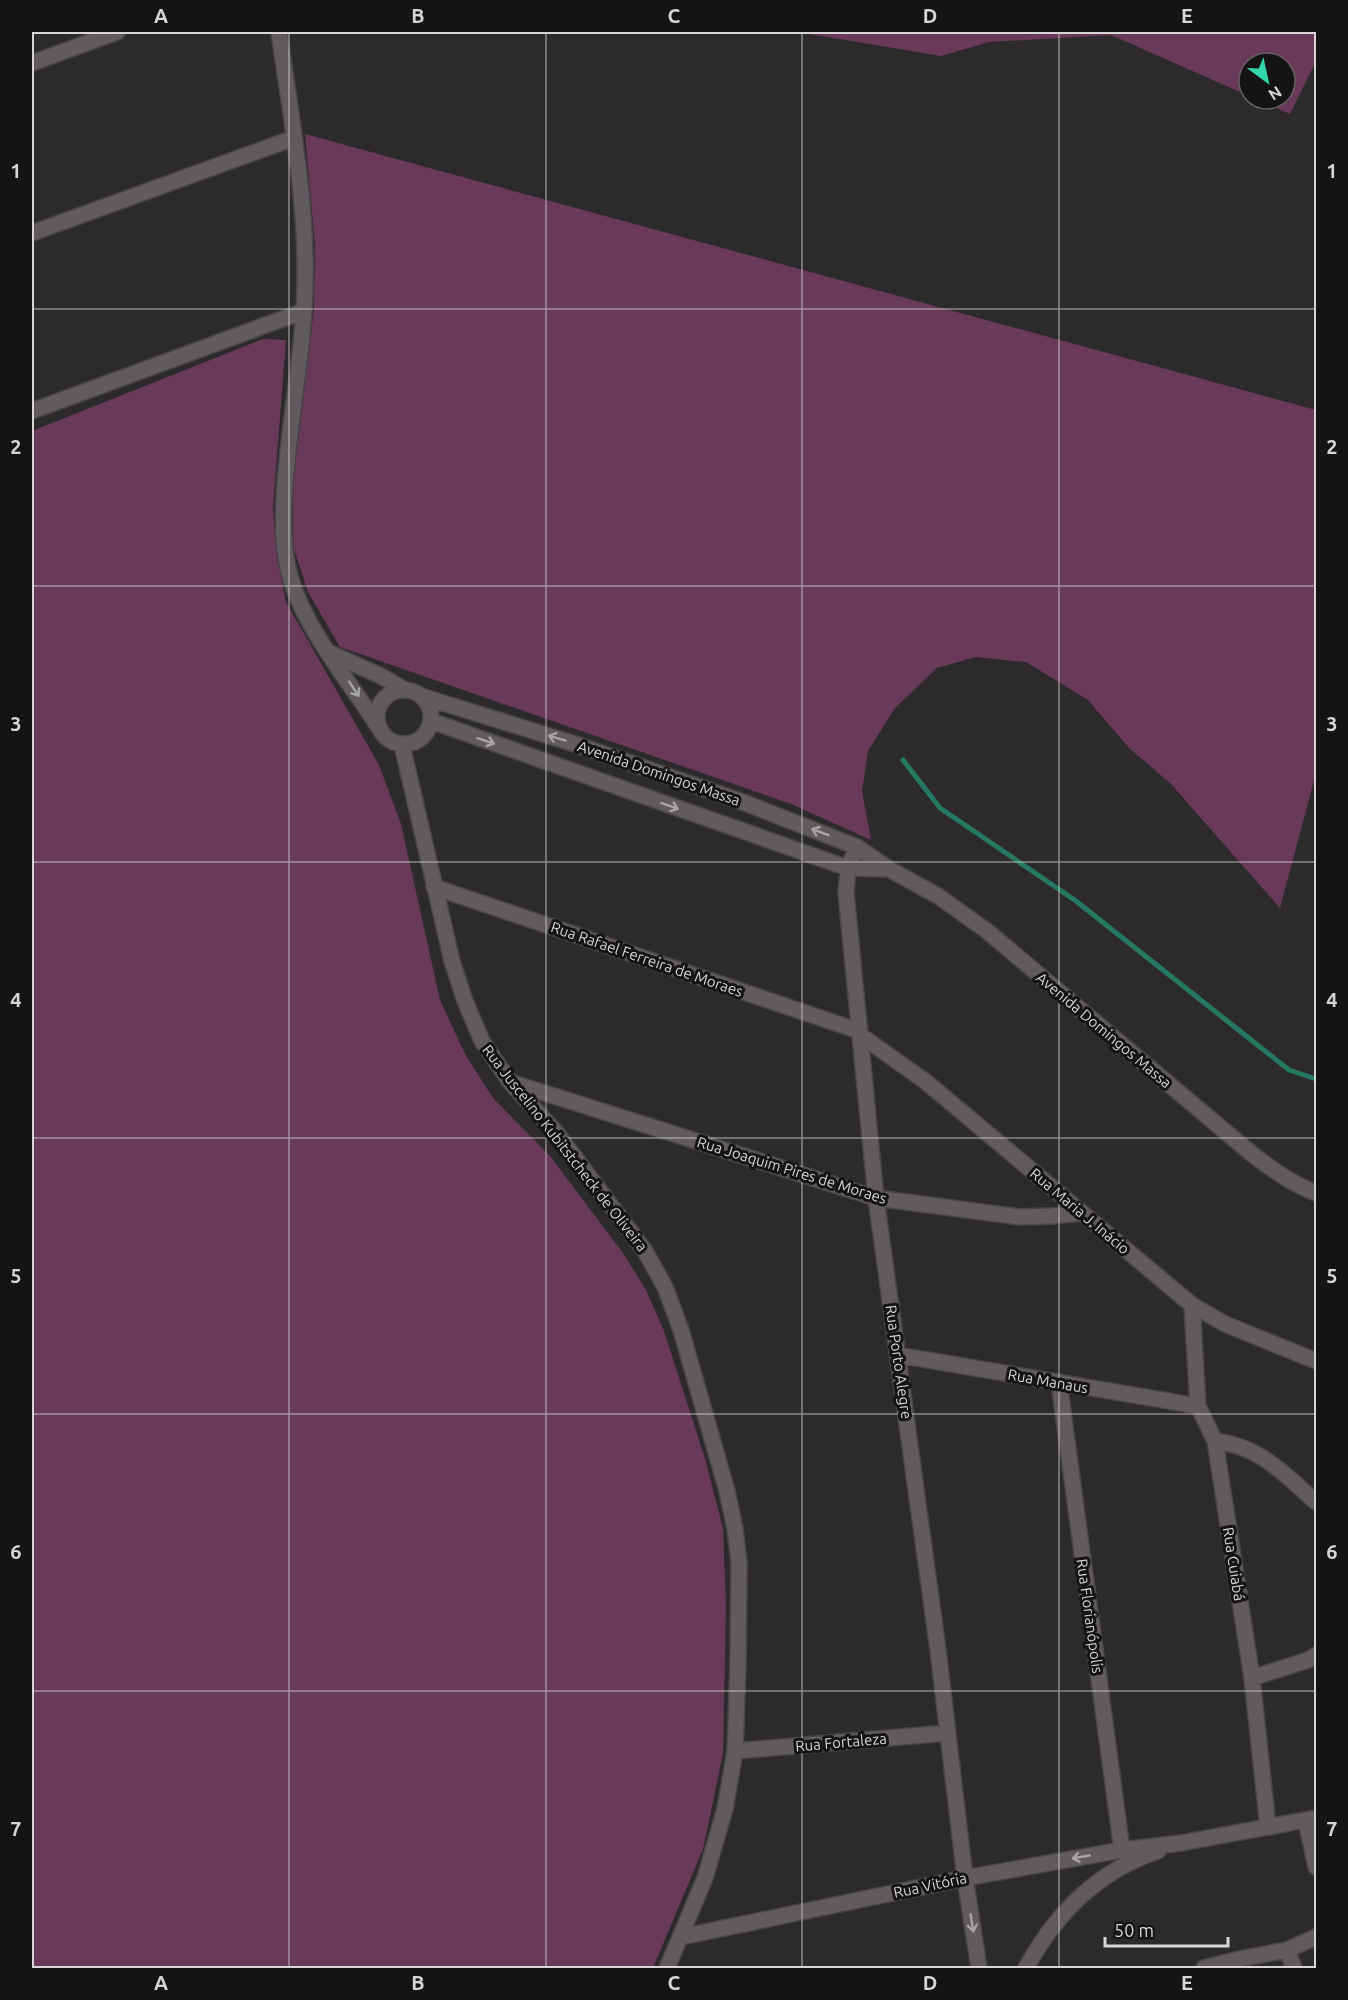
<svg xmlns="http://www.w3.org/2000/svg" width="1348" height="2000" font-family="Ubuntu,sans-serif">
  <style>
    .green { fill: #69395a }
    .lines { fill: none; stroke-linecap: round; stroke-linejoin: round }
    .stream { stroke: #257960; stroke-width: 5 }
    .street-casing { stroke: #484546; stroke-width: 18 }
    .secondary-casing { stroke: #484546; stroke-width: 18 }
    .street { stroke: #5f5b5e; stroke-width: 15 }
    .secondary { stroke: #5f5b5e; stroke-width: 15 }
    .oneway { stroke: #a7a4a6 }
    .grid { fill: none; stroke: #d7d5d6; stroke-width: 1.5; stroke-opacity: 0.55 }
    .labels { text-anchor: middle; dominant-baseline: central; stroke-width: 6; stroke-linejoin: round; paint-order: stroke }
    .street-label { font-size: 15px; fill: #d7d5d6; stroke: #151314 }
    .neatline { fill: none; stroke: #d7d5d6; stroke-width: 2 }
    .grid-label { font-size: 20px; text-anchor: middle; font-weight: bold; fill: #d7d5d6 }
  </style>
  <rect width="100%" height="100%" fill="#2d2a2c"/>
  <path class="green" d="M798,32H1316V61L1290,114L1257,99H1285V63H1249V96L1111,35L989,42L941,56Z
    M305,134L1316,410V773L1280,908L1171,784L1129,748L1088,700L1026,662L976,657L937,668L895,708L868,751L862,791L871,840L791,804L340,647L308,592L293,546V483L314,309L315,245Z
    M263,339L286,340L273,508L277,558L286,602L379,765L401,824L440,1000L465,1054L493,1098L550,1156L623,1253L646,1290L664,1331L706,1462L723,1529L726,1606L723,1754L703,1849L653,1968H32V431Z"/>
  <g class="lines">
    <path class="stream" d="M903,760L940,808L1076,901L1289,1070L1316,1079"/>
    <g class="street-casing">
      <path id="street" d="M279,32C292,124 310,217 304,311C300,374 287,436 284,500C283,526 283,551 290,576C304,628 350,682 379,728
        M32,63L117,32
        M32,233L294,138
        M32,411L304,311
        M328,652L381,676L405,690
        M377 717a27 27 0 1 1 54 0a27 27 0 1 1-54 0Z
        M421,696L578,745L740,801L857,847L889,869L938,896L987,931L1252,1154C1273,1170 1292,1184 1316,1193
        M431,721L848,868L889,869
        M402,745L452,961L465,1001L482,1041L510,1082L555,1131L645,1251L665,1287L681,1330L727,1491L735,1529L739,1563L738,1665L735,1751L725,1809L705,1878L667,1968
        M434,887L859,1031
        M860,1035L925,1081L1192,1305L1225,1324L1316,1361
        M513,1083L876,1198L1020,1217L1051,1216L1081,1213
        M1192,1305L1198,1406L1215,1441L1252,1678L1268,1827
        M898,1355L1198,1406
        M1059,1382L1122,1850
        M1215,1441C1260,1446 1284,1474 1316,1502
        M1252,1678L1308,1660L1316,1655
        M735,1751L947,1733
        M1306,1821L1316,1867
        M681,1937L965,1878L938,1650L876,1198L846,893L848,868L857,847
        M1287,1950L1294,1968
        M1204,1968L1244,1958L1287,1950L1316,1937"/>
    </g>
    <g class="secondary-casing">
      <path id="secondary" d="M979,1968L965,1878L1122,1850L1181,1843L1316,1818
        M1026,1968C1056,1913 1097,1871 1158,1851"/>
    </g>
    <use href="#street" class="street"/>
    <use href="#secondary" class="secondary"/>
  </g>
  <defs><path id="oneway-shaft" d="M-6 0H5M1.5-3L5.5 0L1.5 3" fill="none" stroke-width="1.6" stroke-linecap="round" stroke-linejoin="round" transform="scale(1.5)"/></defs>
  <g class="oneway">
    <use href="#oneway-shaft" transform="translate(354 689) rotate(57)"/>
    <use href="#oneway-shaft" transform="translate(557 738) rotate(-163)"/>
    <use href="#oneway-shaft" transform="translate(486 741) rotate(19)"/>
    <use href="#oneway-shaft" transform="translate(670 806) rotate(19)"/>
    <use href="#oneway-shaft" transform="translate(820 832) rotate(-159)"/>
    <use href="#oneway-shaft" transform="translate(1081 1857) rotate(170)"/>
    <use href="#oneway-shaft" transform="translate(972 1923) rotate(81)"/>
  </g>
  <path class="grid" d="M289,32V1968M546,32V1968M802,32V1968M1059,32V1968M32,309H1316M32,586H1316M32,862H1316M32,1138H1316M32,1414H1316M32,1691H1316"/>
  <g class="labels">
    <g class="street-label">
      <text transform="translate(659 773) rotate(19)">Avenida Domingos Massa</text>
      <text transform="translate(647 959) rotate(19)">Rua Rafael Ferreira de Moraes</text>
      <text transform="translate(1104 1030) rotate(40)">Avenida Domingos Massa</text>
      <text transform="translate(565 1148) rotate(52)">Rua Juscelino Kubitstcheck de Oliveira</text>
      <text transform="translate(792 1170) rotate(17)">Rua Joaquim Pires de Moraes</text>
      <text transform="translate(1080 1211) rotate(40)">Rua Maria J. Inácio</text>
      <text transform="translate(899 1362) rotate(82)">Rua Porto Alegre</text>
      <text transform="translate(1048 1381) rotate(10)">Rua Manaus</text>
      <text transform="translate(1234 1564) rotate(81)">Rua Cuiabá</text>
      <text transform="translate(1090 1616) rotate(82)">Rua Florianópolis</text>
      <text transform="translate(841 1742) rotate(-5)">Rua Fortaleza</text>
      <text transform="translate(930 1885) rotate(-12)">Rua Vitória</text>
    </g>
  </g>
  <rect width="1348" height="2000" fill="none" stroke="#151314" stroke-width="66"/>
  <g transform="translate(1267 81) rotate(147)"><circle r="28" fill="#151314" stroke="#636162" stroke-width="1.5"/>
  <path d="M0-4.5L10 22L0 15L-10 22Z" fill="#32d4a9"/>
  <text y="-9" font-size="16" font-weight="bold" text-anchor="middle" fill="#d7d5d6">N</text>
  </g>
  <path d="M1105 1937v9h123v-9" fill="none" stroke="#d7d5d6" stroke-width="3"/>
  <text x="1114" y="1937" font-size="18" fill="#d7d5d6" stroke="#151314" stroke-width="4.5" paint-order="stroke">50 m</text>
  <rect x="33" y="33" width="1282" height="1934" class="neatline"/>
  <g class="grid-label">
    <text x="161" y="23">A</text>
    <text x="418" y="23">B</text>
    <text x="674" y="23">C</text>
    <text x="930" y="23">D</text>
    <text x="1187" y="23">E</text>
    <text x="16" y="178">1</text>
    <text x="1332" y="178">1</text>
    <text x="16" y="454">2</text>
    <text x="1332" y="454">2</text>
    <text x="16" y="731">3</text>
    <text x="1332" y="731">3</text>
    <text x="16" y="1007">4</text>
    <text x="1332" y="1007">4</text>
    <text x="16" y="1283">5</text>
    <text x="1332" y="1283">5</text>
    <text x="16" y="1559">6</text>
    <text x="1332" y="1559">6</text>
    <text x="16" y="1836">7</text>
    <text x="1332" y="1836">7</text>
    <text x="161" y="1990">A</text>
    <text x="418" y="1990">B</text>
    <text x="674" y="1990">C</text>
    <text x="930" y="1990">D</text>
    <text x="1187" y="1990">E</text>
  </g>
</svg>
